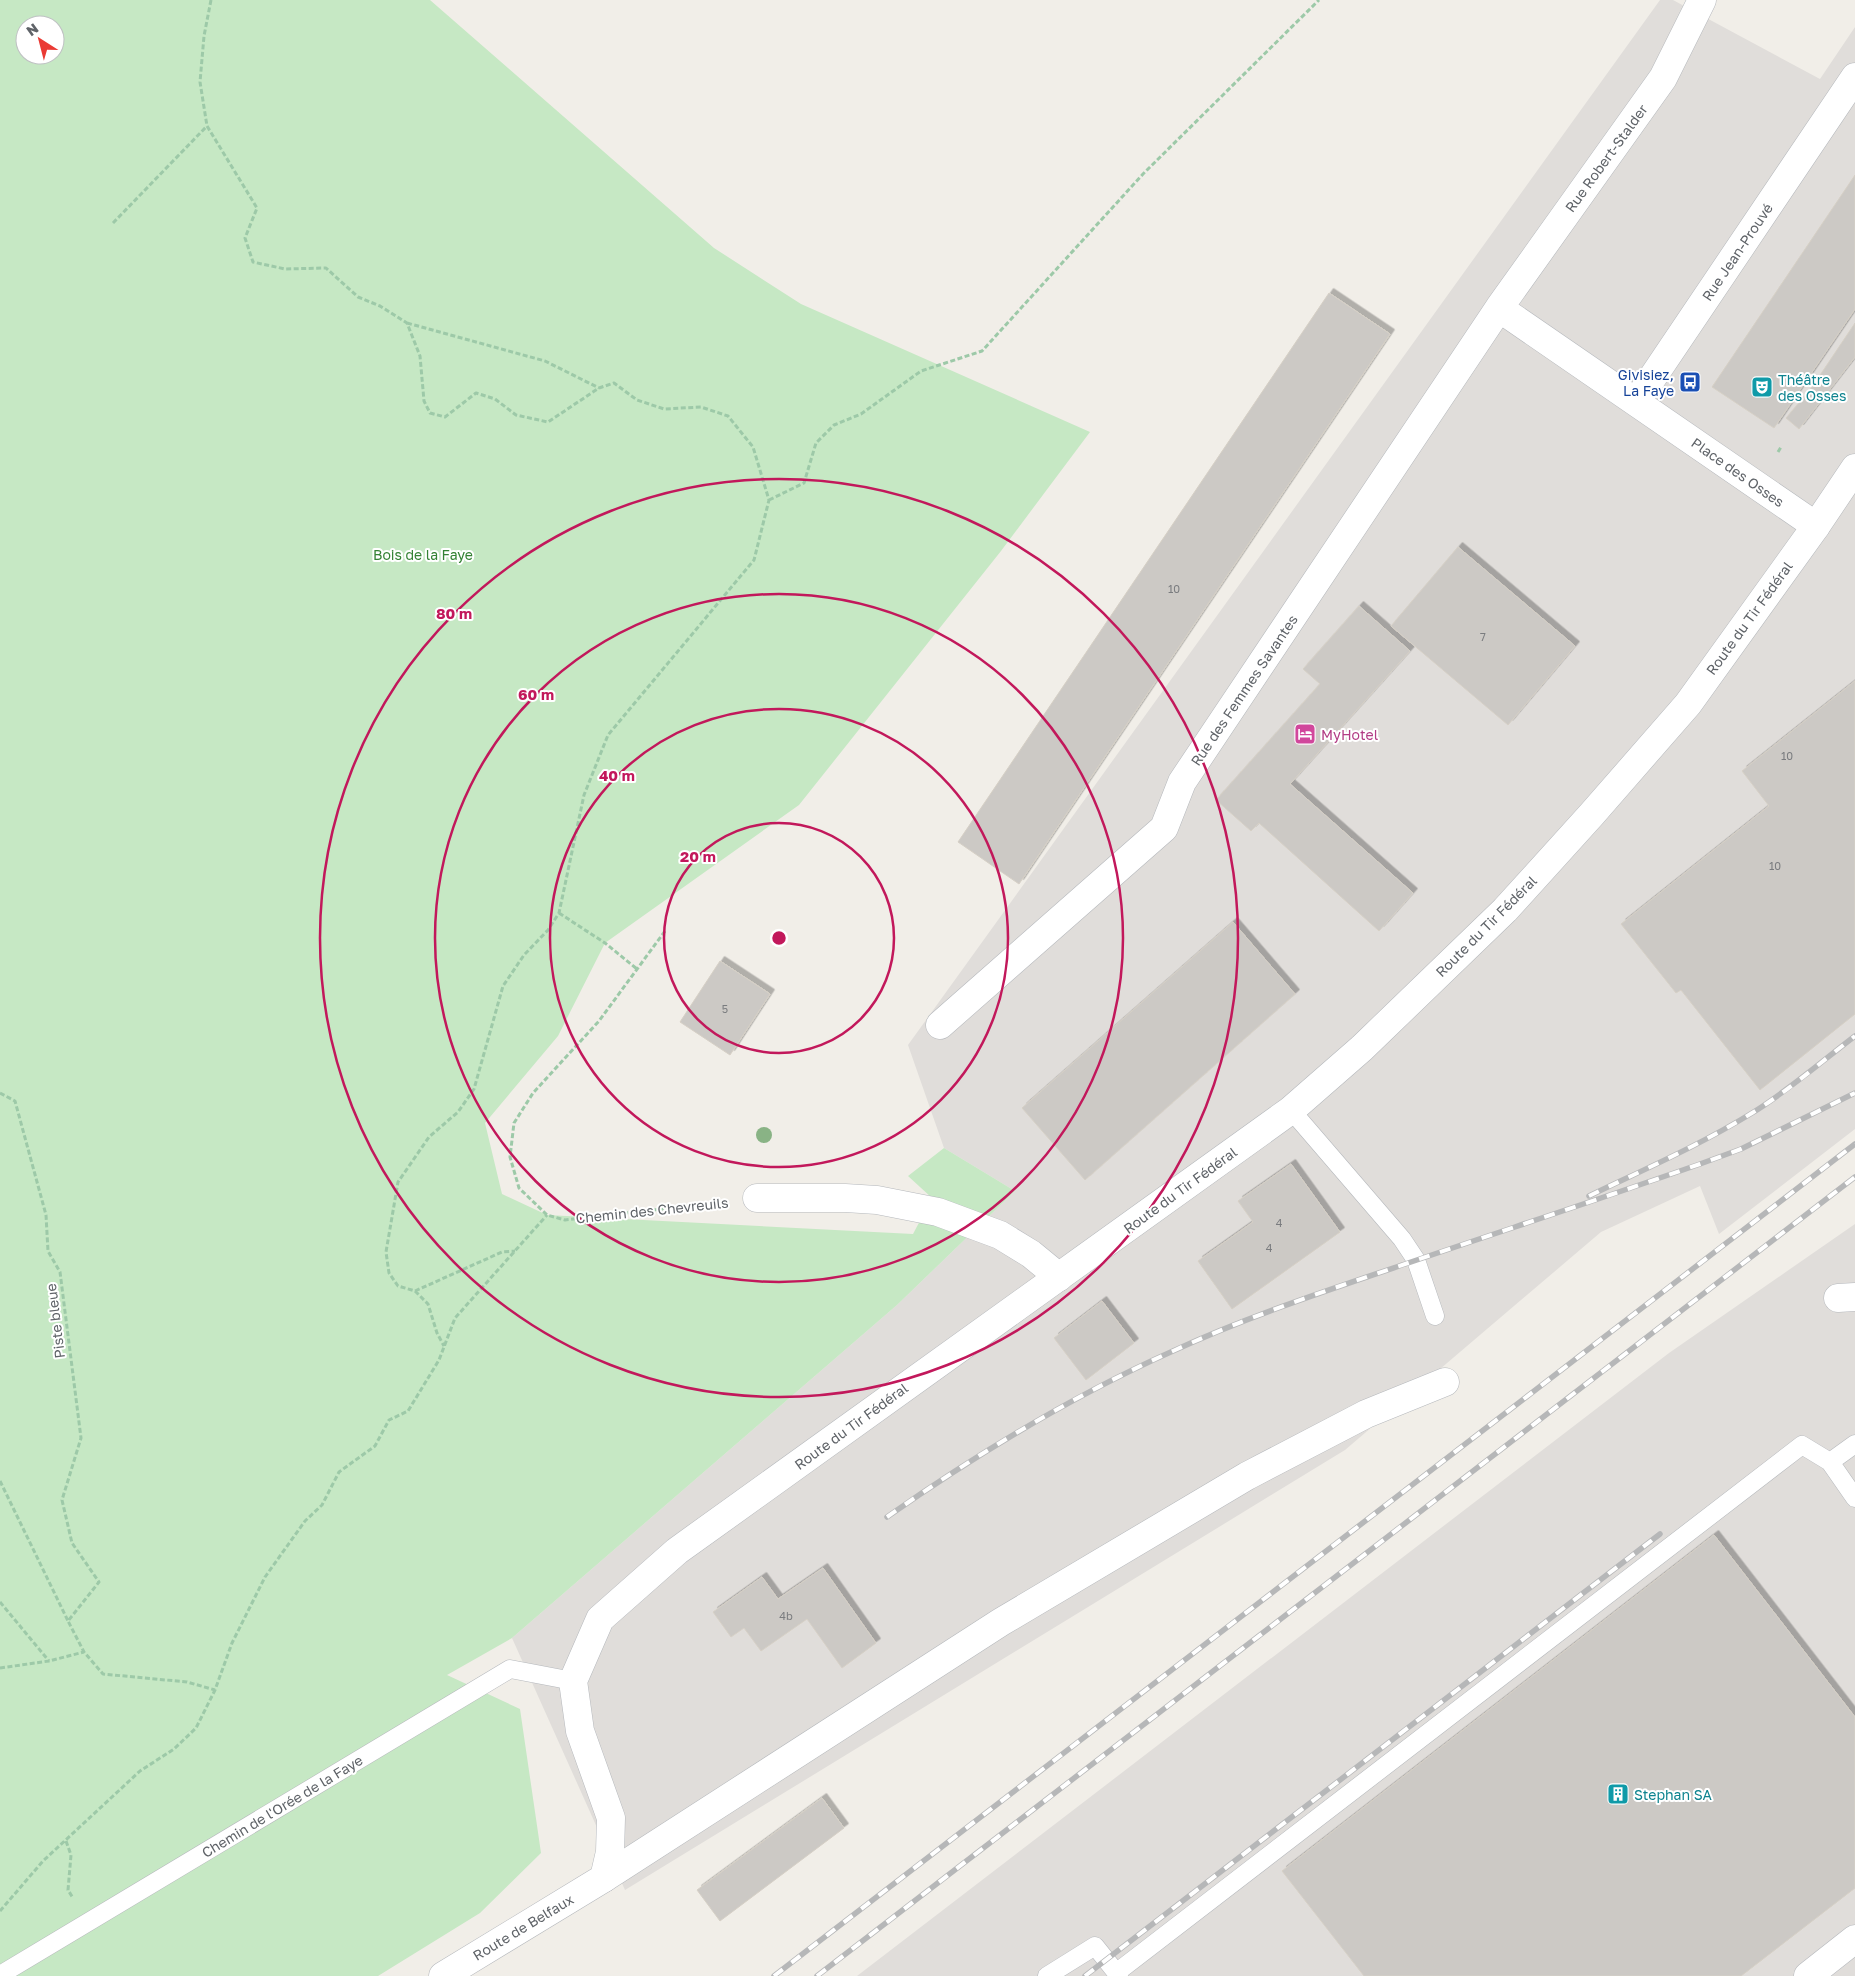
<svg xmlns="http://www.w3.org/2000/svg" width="1855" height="1976" font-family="'Golos Text',sans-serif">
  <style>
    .industrial { fill: #e0ddda }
    .green { fill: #c6e8c4; fill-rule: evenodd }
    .building { fill: #ccc9c5; stroke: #d6d0c6; filter: url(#shadow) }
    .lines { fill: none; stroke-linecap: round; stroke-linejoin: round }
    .service-casing { stroke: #b5b8bc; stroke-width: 19 }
    .minor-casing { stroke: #b5b8bc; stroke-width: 29 }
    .tertiary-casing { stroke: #b5b8bc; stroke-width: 29 }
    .path { stroke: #9dc9a8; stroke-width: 3; stroke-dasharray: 5 2.5; stroke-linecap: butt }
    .service { stroke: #fff; stroke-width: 18 }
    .minor { stroke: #fff; stroke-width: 28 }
    .tertiary { stroke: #fff; stroke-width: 28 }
    .rail-casing { stroke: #b6b7b8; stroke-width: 5.5 }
    .rail { stroke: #fff; stroke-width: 4; stroke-dasharray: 11; stroke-linecap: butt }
    .tree { fill: #89b385 }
    .ring { fill: none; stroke: #c2185b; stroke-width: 2.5 }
    .labels { text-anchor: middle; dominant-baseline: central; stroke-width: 4; stroke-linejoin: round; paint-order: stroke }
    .number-label { font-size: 11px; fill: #7a7c7f }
    .street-label { font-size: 14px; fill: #5f6368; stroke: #fff }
    .transit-label { font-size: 14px; fill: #164399; stroke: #fff; text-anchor: end }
    .culture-label { font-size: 14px; fill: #0d838f; stroke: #fff; text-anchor: start }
    .park-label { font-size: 14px; fill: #348234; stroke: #fff }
    .hotel-label { font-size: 14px; fill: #b23c85; stroke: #fff; text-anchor: start }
    .centre { fill: #c2185b; stroke: #fff; stroke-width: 2.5 }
    .ring-label { font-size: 15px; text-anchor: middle; font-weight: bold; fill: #c2185b; stroke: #fff; stroke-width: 4; stroke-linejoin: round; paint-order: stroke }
  </style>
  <defs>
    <filter id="shadow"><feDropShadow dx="4.5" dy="-4.5" stdDeviation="0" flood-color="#0004"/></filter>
  </defs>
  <rect width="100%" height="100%" fill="#f1eee8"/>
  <path class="industrial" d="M1660,0H1673L1820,79L1855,27V1129L1719,1234L1700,1186L1601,1232L1345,1450L625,1890L512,1638L897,1305L1015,1191L944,1148L908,1045Z
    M1855,1224V1976H857L1669,1353Z"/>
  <path class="green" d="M0,0H430L714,248L801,304L1090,432L1001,551L799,805L605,943L558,1036L485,1123L502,1194L547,1215L913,1234L932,1198L908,1176L944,1148L1015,1191L897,1305L512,1638L447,1675L520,1709L541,1853L480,1913L378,1976H0ZM25,25H55V55H25Z"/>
  <path class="building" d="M1855,175V309L1774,428L1712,387Z
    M1329,293L1390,334L1019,884L958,842Z
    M1855,323V357L1799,429L1786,418L1810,390Z
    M1458,547L1575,646L1508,725L1391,626Z
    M1359,606L1410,651L1290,784L1413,893L1379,931L1259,823L1251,831L1216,800L1320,684L1303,669Z
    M1855,681V1014L1760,1090L1681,990L1676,993L1621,924L1769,806L1742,771Z
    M1233,922L1295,994L1085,1180L1022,1108Z
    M720,961L770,994L730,1055L680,1022Z
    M1291,1164L1340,1232L1232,1309L1198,1261L1253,1222L1238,1201Z
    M1102,1301L1134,1343L1086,1380L1054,1338Z
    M1714,1535L1855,1717V1888L1741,1976H1364L1282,1871Z
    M823,1568L876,1643L842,1668L807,1619L761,1651L744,1628L731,1637L713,1612L762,1577L778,1599Z
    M822,1798L844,1828L720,1921L697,1890Z"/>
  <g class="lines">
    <g class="service-casing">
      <path id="service" d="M1291,1110L1402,1239L1416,1260L1435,1316
        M1855,1444L1830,1462L1855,1498
        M1116,1973L1802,1445L1830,1462
        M0,1975L510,1669L573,1681
        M1047,1976L1095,1946L1119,1976"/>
    </g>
    <g class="minor-casing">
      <path id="minor" d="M1499,308L1816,526
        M1636,402L1855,77
        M940,1025L1164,828L1182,782L1499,308L1663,78L1702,0
        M757,1198H845L877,1200L938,1212L1000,1235L1031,1254L1059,1277
        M1838,1298L1855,1297
        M604,1878L1001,1622L1247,1476L1366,1414L1445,1382
        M1808,1976L1855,1939"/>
    </g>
    <g class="tertiary-casing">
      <path id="tertiary" d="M443,1976L604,1878L610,1852L611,1818L580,1731L573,1681L600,1619L677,1551L1291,1110L1362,1048L1505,910L1592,814L1688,704L1816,526L1855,468"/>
    </g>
    <path class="path" d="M211,0L204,36L200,82L207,126L257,208L245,238L253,262L285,269L326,268L358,297L380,306L407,323L420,356L424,401L430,413L445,417L476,393L495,399L516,415L548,422L599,388L614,383L637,400L664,409L701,407L728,416L753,447L769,500L754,560L608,735L584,795L559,913L548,930L524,955L503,986L474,1089L458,1112L429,1137L398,1182L386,1252L389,1273L398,1286L415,1291L428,1304L437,1333L444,1346
      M113,223L207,126
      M407,323L545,361L599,388
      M1778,452L1781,447
      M769,500L804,483L816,443L834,425L861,414L921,371L982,351L1143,174L1319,0
      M559,913L605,943L637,969
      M665,931L599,1021L533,1093L514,1123L510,1157L519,1188L547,1215L565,1220L724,1202
      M0,1093L15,1101L46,1215L48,1251L60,1272L81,1438L62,1500L72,1543L99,1582L68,1621L84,1652L103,1674L187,1682L215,1690
      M415,1291L502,1252L515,1251
      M0,1481L68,1621
      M0,1602L49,1661
      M0,1668L49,1661L84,1652
      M66,1841L71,1855L68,1890L73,1898
      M0,1911L43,1861L140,1771L174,1749L196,1728L215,1690L232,1643L265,1577L305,1521L322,1505L339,1472L375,1446L389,1420L408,1411L439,1360L455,1318L547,1215"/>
    <use href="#service" class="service"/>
    <use href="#minor" class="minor"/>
    <use href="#tertiary" class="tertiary"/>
    <g class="rail-casing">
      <path id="rail" d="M1589,1196C1643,1170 1700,1145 1752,1113C1788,1091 1821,1062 1855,1036
        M887,1517C977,1454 1072,1396 1173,1351C1249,1316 1328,1290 1408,1263C1505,1230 1603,1198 1700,1164L1741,1149L1855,1093
        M774,1976L1855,1144
        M817,1976L1855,1177
        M1085,1976L1660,1534"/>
    </g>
    <use href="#rail" class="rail"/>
  </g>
  <circle class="tree" cx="764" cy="1135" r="8"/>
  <g class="ring">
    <circle cx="779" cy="938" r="115"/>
    <circle cx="779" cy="938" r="229"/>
    <circle cx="779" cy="938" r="344"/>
    <circle cx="779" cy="938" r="459"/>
  </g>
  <defs>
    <g id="bus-square" transform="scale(1.125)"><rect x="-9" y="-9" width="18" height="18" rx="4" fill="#1a4fb4" stroke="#fff"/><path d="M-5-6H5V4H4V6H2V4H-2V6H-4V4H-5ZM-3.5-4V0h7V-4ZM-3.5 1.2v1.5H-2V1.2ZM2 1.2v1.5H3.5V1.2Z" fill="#fff"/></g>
    <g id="theatre-square" transform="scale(1.125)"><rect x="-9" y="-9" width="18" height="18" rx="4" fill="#0f9aa8" stroke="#fff"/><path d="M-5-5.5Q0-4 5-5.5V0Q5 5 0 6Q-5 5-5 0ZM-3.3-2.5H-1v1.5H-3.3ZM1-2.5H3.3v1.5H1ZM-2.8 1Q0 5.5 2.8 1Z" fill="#fff"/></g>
    <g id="hotel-square" transform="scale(1.125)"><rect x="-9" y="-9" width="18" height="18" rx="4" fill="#d1479c" stroke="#fff"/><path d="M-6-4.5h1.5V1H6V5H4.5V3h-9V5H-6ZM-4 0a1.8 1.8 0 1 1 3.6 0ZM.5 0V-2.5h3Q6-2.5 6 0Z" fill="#fff"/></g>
    <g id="building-square" transform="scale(1.125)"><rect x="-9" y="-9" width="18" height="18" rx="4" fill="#0f9aa8" stroke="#fff"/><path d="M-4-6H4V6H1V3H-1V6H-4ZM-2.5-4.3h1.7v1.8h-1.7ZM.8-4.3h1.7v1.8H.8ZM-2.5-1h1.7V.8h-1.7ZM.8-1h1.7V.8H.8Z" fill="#fff"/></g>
  </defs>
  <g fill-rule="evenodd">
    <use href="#bus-square" x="1690" y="382"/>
    <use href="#theatre-square" x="1762" y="387"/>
    <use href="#hotel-square" x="1305" y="734"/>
    <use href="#building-square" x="1618" y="1794"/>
  </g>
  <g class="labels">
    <g class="number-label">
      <text x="1174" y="588">10</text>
      <text x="1483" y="636">7</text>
      <text x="1787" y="755">10</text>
      <text x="1775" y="865">10</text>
      <text x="725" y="1008">5</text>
      <text x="1279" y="1222">4</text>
      <text x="1269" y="1247">4</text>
      <text x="786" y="1615">4b</text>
    </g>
    <g class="street-label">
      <text transform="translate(1606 158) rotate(-54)">Rue Robert-Stalder</text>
      <text transform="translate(1737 252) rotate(-56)">Rue Jean-Prouvé</text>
      <text transform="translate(1738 472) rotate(35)">Place des Osses</text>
      <text transform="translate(1749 618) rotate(-54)">Route du Tir Fédéral</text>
      <text transform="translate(1244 690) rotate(-56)">Rue des Femmes Savantes</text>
      <text transform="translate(1486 926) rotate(-45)">Route du Tir Fédéral</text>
      <text transform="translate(1180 1190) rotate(-36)">Route du Tir Fédéral</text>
      <text transform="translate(652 1210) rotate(-6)">Chemin des Chevreuils</text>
      <text transform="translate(55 1321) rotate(-97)">Piste bleue</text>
      <text transform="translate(851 1426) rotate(-36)">Route du Tir Fédéral</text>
      <text transform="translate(282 1806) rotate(-31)">Chemin de l'Orée de la Faye</text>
      <text transform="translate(523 1927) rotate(-31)">Route de Belfaux</text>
    </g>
    <g class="transit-label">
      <text x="1674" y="374">Givisiez,<tspan x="1674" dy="16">La Faye</tspan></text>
    </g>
    <g class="culture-label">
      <text x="1778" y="379">Théâtre<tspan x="1778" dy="16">des Osses</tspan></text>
      <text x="1634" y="1794">Stephan SA</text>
    </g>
    <g class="park-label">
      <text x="423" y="554">Bois de la Faye</text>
    </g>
    <g class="hotel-label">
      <text x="1321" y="734">MyHotel</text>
    </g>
  </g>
  <circle cx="779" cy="938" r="8" class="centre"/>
  <g class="ring-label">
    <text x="454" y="619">80 m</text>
    <text x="536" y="700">60 m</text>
    <text x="617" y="781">40 m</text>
    <text x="698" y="862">20 m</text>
  </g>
  <g transform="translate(40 40) rotate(324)"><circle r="24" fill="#ffffff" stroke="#bfc1c3"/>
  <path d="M0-4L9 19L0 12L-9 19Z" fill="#ea3a34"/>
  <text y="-8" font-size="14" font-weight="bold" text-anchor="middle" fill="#5f6368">N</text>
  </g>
</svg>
